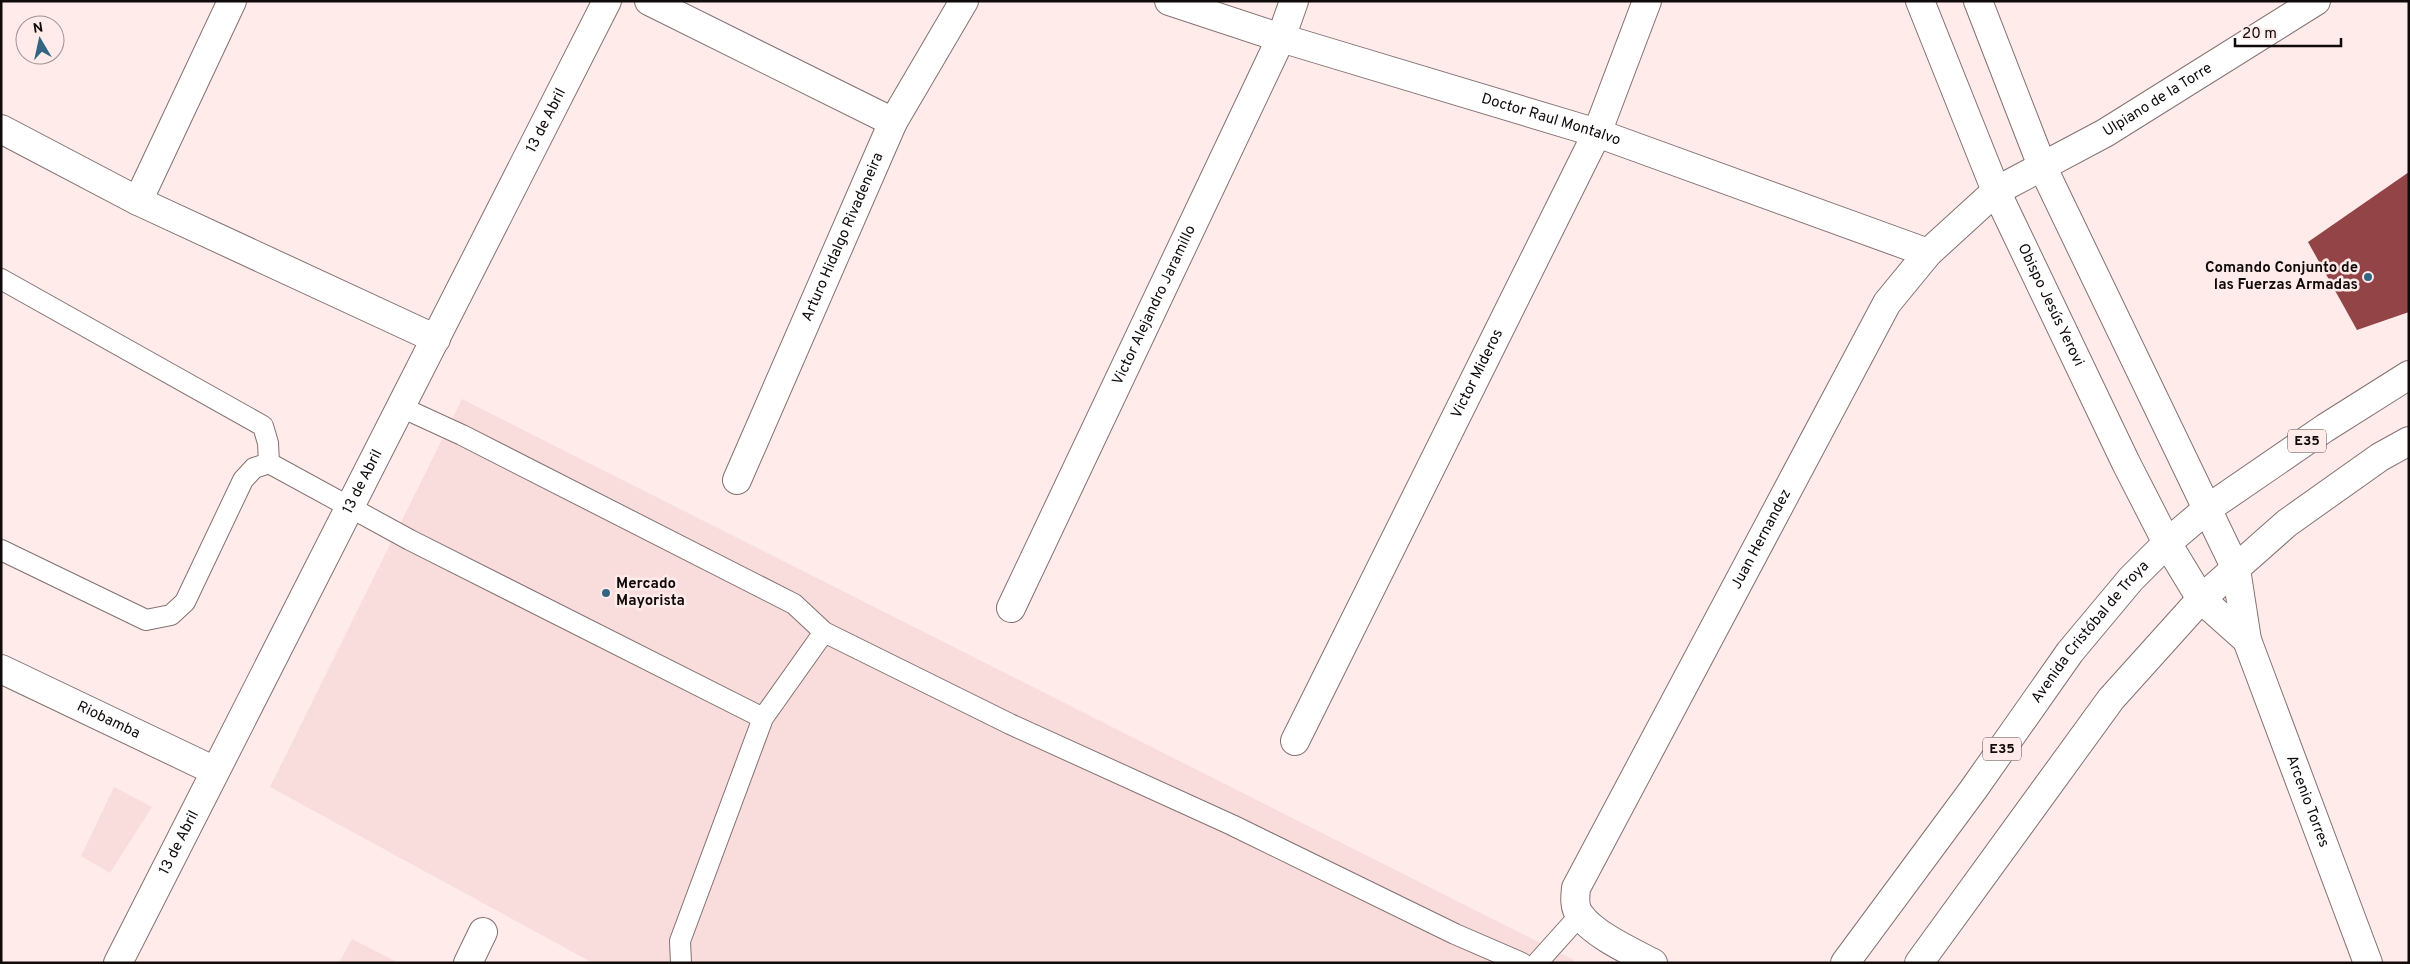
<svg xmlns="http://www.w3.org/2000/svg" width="2410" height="964" font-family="Overpass,sans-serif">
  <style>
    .built { fill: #f9dddc }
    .building { fill: #924446 }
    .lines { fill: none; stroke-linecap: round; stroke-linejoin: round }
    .service-casing { stroke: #837171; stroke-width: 22 }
    .minor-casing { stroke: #837171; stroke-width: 30 }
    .primary-casing { stroke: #837171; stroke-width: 30 }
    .trunk-casing { stroke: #837171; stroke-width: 30 }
    .service { stroke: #fff; stroke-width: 20 }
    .minor { stroke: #fff; stroke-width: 28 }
    .primary { stroke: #fff; stroke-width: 28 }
    .trunk { stroke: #fff; stroke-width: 28 }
    .poi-dot { fill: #316581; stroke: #ffebea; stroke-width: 2 }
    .labels { text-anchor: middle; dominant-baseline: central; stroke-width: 5; stroke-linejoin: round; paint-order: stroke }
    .shield { fill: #ffebea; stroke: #584e4d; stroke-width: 1 }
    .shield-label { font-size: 14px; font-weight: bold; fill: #100a0a }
    .street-label { font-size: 15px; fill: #100a0a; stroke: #ffebea }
    .poi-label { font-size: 15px; font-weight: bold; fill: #100a0a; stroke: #ffebea; text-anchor: end }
  </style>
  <rect width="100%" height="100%" fill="#ffebea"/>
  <path class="built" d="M462,399L1574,960L1573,963H593L270,787Z
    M114,787L152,807L110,873L81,856Z
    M352,939L399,963H339Z"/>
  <path class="building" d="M2409,172V312L2357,330L2308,242Z"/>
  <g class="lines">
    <g class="service-casing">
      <path id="service" d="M1,279L263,426L268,443L269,463
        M401,407L462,435L794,604L824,632L1010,724L1232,825L1455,934L1522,963
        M1,550L146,620L171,615L185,602L243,480L254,468L269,463L410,540L763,718
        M681,963L680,941L763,718L824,632
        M1537,963L1580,915"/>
    </g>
    <g class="minor-casing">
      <g id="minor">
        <path d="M649,1L893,122"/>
        <path id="s1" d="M1169,1L1281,38L1597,133L1928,253"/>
        <path d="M1,129L138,201L436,339"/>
        <path d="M138,201L232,1"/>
        <path id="s2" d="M737,480L893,122L964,1"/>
        <path id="s3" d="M2236,569L2247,640L2368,963"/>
        <path d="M2201,599L2247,640"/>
        <path id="s4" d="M1011,608L1281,38L1294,1"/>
        <path id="s5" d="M1,669L215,771"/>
        <path id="s6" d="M1295,741L1597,133L1647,1"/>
        <path id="s7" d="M118,963L607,1"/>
        <path d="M468,963L483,932"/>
        <path id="s8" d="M1653,963C1632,952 1594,935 1580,915C1574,908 1575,897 1576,888L1887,303L1928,253L1996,191L2105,133L2316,1"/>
      </g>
    </g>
    <g class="primary-casing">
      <g id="primary">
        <path id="s9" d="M1920,1L1996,191L2126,463L2167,543L2201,599"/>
        <path d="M1978,1L2042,166L2236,569"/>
      </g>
    </g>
    <g class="trunk-casing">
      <g id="trunk">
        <path id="s10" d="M1845,963L1973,790L2070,652L2131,579L2167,543L2207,509L2325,428L2409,375"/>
        <path d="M1919,963L2111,699L2201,599L2287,523L2380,457L2409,441"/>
      </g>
    </g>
    <use href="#service" class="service"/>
    <use href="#minor" class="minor"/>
    <use href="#primary" class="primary"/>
    <use href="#trunk" class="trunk"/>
  </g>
  <g class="poi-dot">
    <circle cx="2368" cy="277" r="5"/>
    <circle cx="606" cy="593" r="5"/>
  </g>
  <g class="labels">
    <g class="shield">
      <rect x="2288" y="429.5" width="38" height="23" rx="4"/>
      <rect x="1983" y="737.5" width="38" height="23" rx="4"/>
    </g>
    <g class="shield-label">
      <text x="2307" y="441">E35</text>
      <text x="2002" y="749">E35</text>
    </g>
    <g class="street-label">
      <text stroke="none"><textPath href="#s8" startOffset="1121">Ulpiano de la Torre</textPath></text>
      <text stroke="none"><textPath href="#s1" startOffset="400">Doctor Raul Montalvo</textPath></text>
      <text stroke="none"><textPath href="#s7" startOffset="945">13 de Abril</textPath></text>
      <text stroke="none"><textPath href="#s2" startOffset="265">Arturo Hidalgo Rivadeneira</textPath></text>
      <text stroke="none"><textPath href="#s4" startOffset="335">Victor Alejandro Jaramillo</textPath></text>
      <text stroke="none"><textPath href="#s9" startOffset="331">Obispo Jesús Yerovi</textPath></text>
      <text stroke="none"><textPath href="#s6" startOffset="410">Victor Mideros</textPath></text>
      <text stroke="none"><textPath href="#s7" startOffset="540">13 de Abril</textPath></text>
      <text stroke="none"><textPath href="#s8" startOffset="511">Juan Hernandez</textPath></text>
      <text stroke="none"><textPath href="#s10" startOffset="412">Avenida Cristóbal de Troya</textPath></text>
      <text stroke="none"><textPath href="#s5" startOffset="119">Riobamba</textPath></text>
      <text stroke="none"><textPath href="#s3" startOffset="244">Arcenio Torres</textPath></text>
      <text stroke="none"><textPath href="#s7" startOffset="135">13 de Abril</textPath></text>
    </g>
    <g class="poi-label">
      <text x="2358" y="268">Comando Conjunto de<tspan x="2358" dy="17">las Fuerzas Armadas</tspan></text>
      <text x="616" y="584" text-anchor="start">Mercado<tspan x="616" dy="17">Mayorista</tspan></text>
    </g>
  </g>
  <rect width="2410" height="964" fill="none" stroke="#100a0a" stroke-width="5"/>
  <g transform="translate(40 40) rotate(351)"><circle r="24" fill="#ffebea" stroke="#9f9190"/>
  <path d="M0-4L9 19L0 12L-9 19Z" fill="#316581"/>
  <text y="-8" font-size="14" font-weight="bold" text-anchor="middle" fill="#100a0a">N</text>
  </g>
  <path d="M2235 38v8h106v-8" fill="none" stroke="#100a0a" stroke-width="2.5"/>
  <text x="2242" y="38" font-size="15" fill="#100a0a" stroke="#ffebea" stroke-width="4" paint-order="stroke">20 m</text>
</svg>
